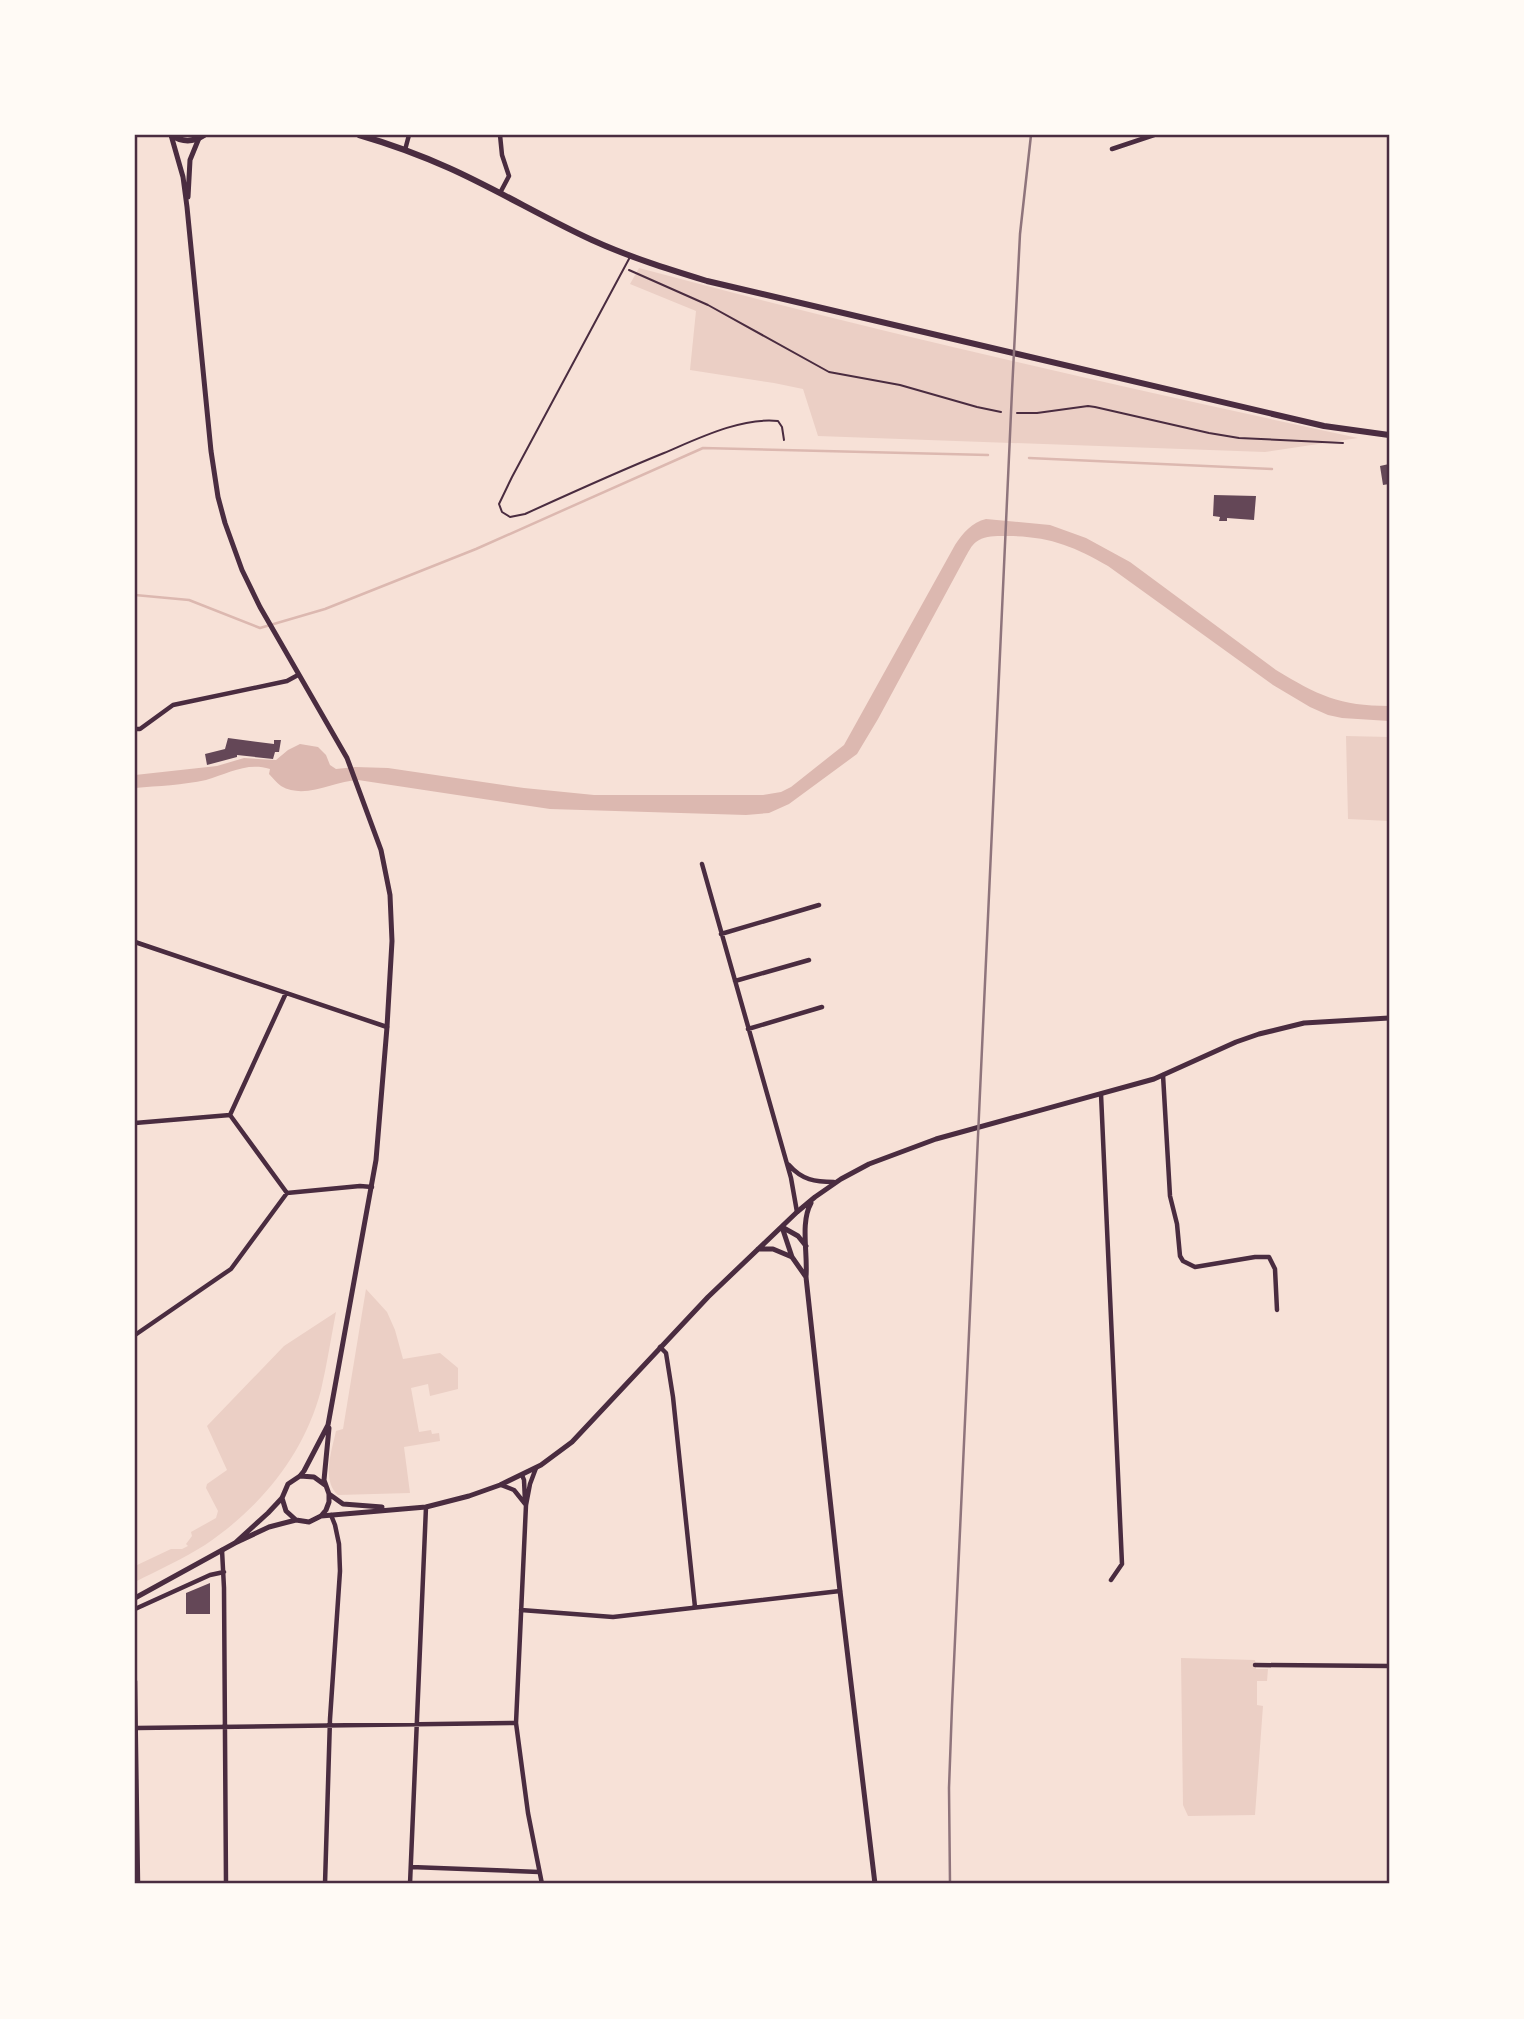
<svg xmlns="http://www.w3.org/2000/svg" width="1524" height="2019" font-family="Mulish,sans-serif">
  <style>
    .green { fill: #ebcfc5 }
    .water { fill: #dcb8b0 }
    .lines { fill: none; stroke-linecap: round; stroke-linejoin: round }
    .stream { stroke: #dcb8b0; stroke-width: 2.5 }
    .building { fill: #644757 }
    .path { stroke: #4a2c40; stroke-width: 2 }
    .service { stroke: #4a2c40; stroke-width: 2 }
    .minor { stroke: #4a2c40; stroke-width: 4.5 }
    .tertiary { stroke: #4a2c40; stroke-width: 5 }
    .primary { stroke: #4a2c40; stroke-width: 6 }
    .rail { stroke: #8f747c; stroke-width: 2.5 }
    .neatline { fill: none; stroke: #4a2c40; stroke-width: 2.5 }
  </style>
  <rect width="100%" height="100%" fill="#f7e1d7"/>
  <path class="green" d="M639,268C877,332 1117,386 1358,438L1265,452L818,436L803,389L774,383L690,370L696,311L630,284Z
    M1346,736L1389,737V821L1348,819Z
    M366,1289L387,1312L395,1330L403,1359L440,1353L458,1368V1389L430,1396L428,1384L411,1388L419,1432L431,1430L432,1434L439,1433L440,1441L404,1447L410,1493L338,1495C321,1480 332,1450 336,1431L343,1429Z
    M336,1312C331,1338 327,1364 321,1390C304,1455 260,1508 205,1545C183,1559 158,1570 135,1582V1566L171,1549H182L188,1546L186,1544L192,1536L191,1532L216,1518L218,1511L206,1488L207,1484L227,1470L207,1426L284,1346Z
    M1181,1658L1255,1660L1256,1669H1268L1267,1681H1257V1705L1263,1706L1255,1815L1188,1816L1183,1805Z"/>
  <path class="water" d="M986,519L1050,525L1086,538L1130,562L1276,670C1317,695 1340,706 1389,706V721L1342,718L1328,715L1310,707L1273,685L1108,566C1074,546 1048,536 1008,536C997,536 985,535 976,542C971,546 969,551 966,556L878,719L857,754L789,804L769,813L746,815L550,809L358,780C334,781 305,800 281,786C277,783 273,778 269,774L270,769C246,762 228,774 206,780C183,785 158,786 135,788V775L217,766L244,758L276,760L288,750L300,744L318,747L326,755L330,765L336,769L355,767L388,768L524,788L594,795H763L781,792L791,787L844,745L955,545C963,533 972,522 986,519Z"/>
  <g class="lines">
    <path class="stream" d="M1029,458L1272,469
      M135,595L189,600L260,628L325,609L476,549L703,448L988,455"/>
  </g>
  <path class="building" d="M1389,464V484L1383,485L1380,466Z
    M1214,495L1256,496L1254,520L1227,518V521H1219L1220,517L1213,516Z
    M228,738L274,744V740H281L279,752H275L273,759L237,755V757L207,765L205,754L225,749Z
    M210,1583V1614H186V1593Z"/>
  <g class="lines">
    <path class="path" d="M629,270L708,305L829,372L900,385L977,407L1001,412
      M1017,413H1037L1088,406L1095,407L1209,433L1239,438L1343,443"/>
    <path class="service" d="M630,257L512,477L499,504L502,512L510,517L525,514C571,493 617,472 664,453C697,439 741,417 778,421L782,427L784,440"/>
    <path class="minor" d="M500,135L502,155L509,176L500,193
      M1112,149L1154,135
      M405,150L409,135
      M135,729H140L173,705L287,681L298,675
      M702,864L791,1178L797,1212
      M721,934L819,905
      M135,942L387,1027
      M735,981L809,960
      M748,1029L822,1007
      M1163,1075L1170,1196L1177,1224L1180,1256L1183,1261L1195,1267L1255,1257H1269L1275,1269L1277,1310
      M1101,1094L1122,1564L1111,1580
      M230,1115L286,993
      M135,1123L230,1115L287,1193
      M789,1165C802,1180 815,1182 834,1182
      M135,1335L231,1269L287,1193L360,1186L372,1187
      M660,1347L666,1353L673,1397L695,1607
      M536,1468L530,1484L526,1505L516,1723L528,1813L542,1884
      M522,1475L524,1480L525,1501
      M501,1485L514,1490L526,1505
      M222,1550L224,1588L226,1884
      M135,1609L210,1575L224,1572
      M521,1610L613,1617L840,1591
      M1255,1665L1389,1666
      M135,1681L138,1884
      M137,1728L516,1723
      M411,1867L539,1872
      M325,1884L330,1719L340,1571L339,1544L335,1525L331,1515
      M410,1884L426,1507"/>
    <path class="tertiary" d="M171,135L183,177L187,207L211,451L218,497L225,523L242,570L260,607L347,758L381,850L390,895L392,941L387,1027L376,1160L328,1425L304,1471L300,1476L288,1484L282,1498L268,1513L235,1543
      M188,197L190,160L199,138
      M811,1203C800,1223 808,1253 806,1277L840,1591L875,1884
      M782,1227L792,1257L806,1277
      M782,1227L798,1236L806,1246
      M758,1249H773L792,1257
      M300,1476L314,1477L325,1485
      M329,1494L343,1504L382,1507
      M282,1498L286,1511L296,1520
      M321,1516L426,1507L469,1496L500,1485L541,1465L572,1442L708,1297L797,1212L815,1197L841,1179L869,1164L936,1139L1154,1079L1236,1042L1259,1034L1304,1023L1389,1018
      M135,1598L235,1543L269,1527L296,1520L309,1522L321,1516L326,1510L329,1502V1494L324,1480L329,1428"/>
    <path class="primary" d="M171,135C182,142 192,143 204,135
      M359,135C390,144 420,155 449,168C498,190 544,218 592,240C629,257 668,269 707,281L1324,426L1389,435"/>
    <path class="rail" d="M950,1884L949,1788L952,1706L1012,391L1020,234L1031,135"/>
  </g>
  <rect width="1524" height="2019" fill="none" stroke="#fffaf5" stroke-width="273"/>
  <rect x="136" y="136" width="1252" height="1746" class="neatline"/>
</svg>
